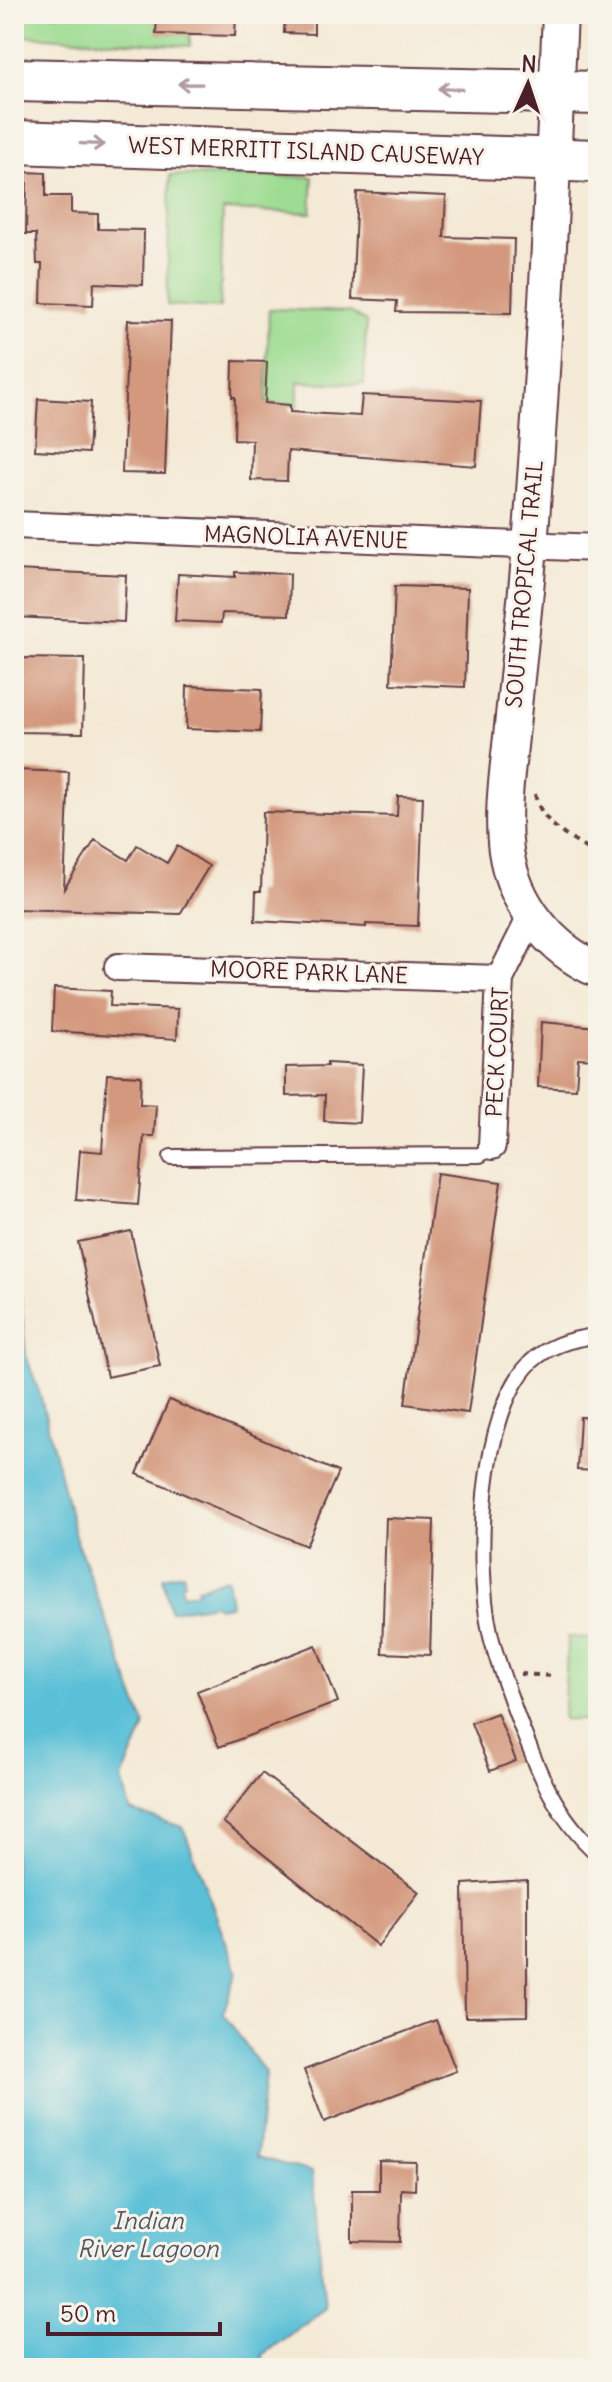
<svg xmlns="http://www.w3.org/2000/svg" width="612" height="2382" font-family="Delius,sans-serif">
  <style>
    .green { fill: #9ddc92; stroke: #747e5e; stroke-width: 2 }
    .water { fill: #5ac0d7; stroke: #527081; stroke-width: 2 }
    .building { fill: #d3987d }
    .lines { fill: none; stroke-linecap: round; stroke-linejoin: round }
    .service-casing { stroke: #643d44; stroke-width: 18 }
    .minor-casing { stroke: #643d44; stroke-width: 30 }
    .tertiary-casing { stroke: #643d44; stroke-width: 38 }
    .primary-casing { stroke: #643d44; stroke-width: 46 }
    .path { stroke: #643d44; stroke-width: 4; stroke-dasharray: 6 6; stroke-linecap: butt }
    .service { stroke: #fff; stroke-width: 14 }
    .minor { stroke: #fff; stroke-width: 26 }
    .tertiary { stroke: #fff; stroke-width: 34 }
    .primary { stroke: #fff; stroke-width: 42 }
    .oneway { stroke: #ae9aa0 }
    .labels { text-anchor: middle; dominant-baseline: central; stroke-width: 6; stroke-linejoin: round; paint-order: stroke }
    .street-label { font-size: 22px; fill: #4a1f2b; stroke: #f7f3e8 }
    .water-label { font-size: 24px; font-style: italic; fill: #505767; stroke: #f7f3e8 }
  </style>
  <rect width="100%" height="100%" fill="#f7f3e8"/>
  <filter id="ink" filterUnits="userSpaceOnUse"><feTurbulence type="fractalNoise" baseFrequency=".0125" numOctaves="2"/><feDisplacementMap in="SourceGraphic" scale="16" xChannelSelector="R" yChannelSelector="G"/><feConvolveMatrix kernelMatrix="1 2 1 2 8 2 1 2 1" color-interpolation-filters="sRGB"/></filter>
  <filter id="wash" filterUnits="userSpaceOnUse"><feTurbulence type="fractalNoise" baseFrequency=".006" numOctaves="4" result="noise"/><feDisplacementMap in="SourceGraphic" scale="32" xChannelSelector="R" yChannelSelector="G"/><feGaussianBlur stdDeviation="1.8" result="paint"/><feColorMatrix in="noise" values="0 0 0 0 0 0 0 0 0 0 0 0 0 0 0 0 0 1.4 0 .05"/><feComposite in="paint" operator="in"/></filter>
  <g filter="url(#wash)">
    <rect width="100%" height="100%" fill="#f4e9d5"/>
    <path class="green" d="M14,14H190V46L14,35Z
      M170,175L313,177L311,213L223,210L220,308L167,305Z
      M269,309L350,312L366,322L364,384L298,382V406L266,403Z
      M568,1637L598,1639V1721L563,1719Z"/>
    <path class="water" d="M14,1233L26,1355L41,1398L75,1536L145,1726L122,1778L130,1811L183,1827L237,1972L223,2013L265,2073L257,2157L312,2172L325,2308L262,2355L265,2368H14Z
      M183,1573L185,1582L181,1583L183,1594L198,1592L197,1588C209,1586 216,1580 227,1578L231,1605L218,1607L214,1604L170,1611L163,1577Z"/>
    <g id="blocks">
      <path class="building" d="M157,14H236L235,36L156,34Z
        M285,14H314V34L284,33Z
        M27,172L46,173V196H71V213L98,214V229L144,230L143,285L94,283L93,305L41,303L42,264H37L36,234H26Z
        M357,192L446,196L444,237L514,239L512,313L396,312L397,301L352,299Z
        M128,320L171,321L165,474L122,473Z
        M233,361L267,362L265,403L290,405V412L360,416L362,395L481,401L476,466L288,451L287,481L251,480L252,440L234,439L235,397H232Z
        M38,399L91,402L88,453L35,450Z
        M14,570L126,575L124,622L14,617Z
        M235,572L290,574L289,615L222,613L221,623L175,621L178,574L235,577Z
        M395,586L468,588L465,687L391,684Z
        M17,658L85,659L83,733L15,732Z
        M187,686L262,689L260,732L186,729Z
        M14,770L69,772L64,889L95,840L128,860L137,845L167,863L177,846L209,866L180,914L14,909Z
        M398,796L423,797L418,926L366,924V927L255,921L256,891H261L263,812L397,816Z
        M54,988L111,991L110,1006L178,1009L177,1039L52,1031Z
        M541,1022L598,1027V1059L578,1058L576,1089L538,1087Z
        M327,1063L362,1065L359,1123L324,1121L325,1095L286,1096V1067L327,1066Z
        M107,1074L141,1076L140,1104L156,1105L154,1136H144L138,1205L76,1200L80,1150L102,1152Z
        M437,1173L501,1182L468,1413L405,1404Z
        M131,1231L160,1366L107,1377L78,1242Z
        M169,1400L338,1472L306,1546L137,1474Z
        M580,1417L598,1418V1471L577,1470Z
        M386,1518L434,1520L430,1655L382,1653Z
        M316,1645L338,1702L219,1747L197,1691Z
        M497,1713L516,1761L490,1771L471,1723Z
        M262,1773L419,1892L378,1946L223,1822Z
        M527,1880V2016L465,2017L463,1884Z
        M436,2020L456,2071L324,2122L304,2070Z
        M379,2161L416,2162L415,2190L401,2189L400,2242L352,2241V2190H379Z"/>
    </g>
  </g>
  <g filter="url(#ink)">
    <use href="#blocks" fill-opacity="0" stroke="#643d44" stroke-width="2"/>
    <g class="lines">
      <g class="service-casing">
        <path id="service" d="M171,1157L480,1155L492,1146
          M598,1336C574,1338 549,1345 531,1362C479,1414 475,1564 490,1632C496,1660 507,1687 516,1713C536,1766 554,1816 598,1854"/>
      </g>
      <g class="minor-casing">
        <path id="minor" d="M14,525L598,548
          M118,967L500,979
          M492,1146L500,979L531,917"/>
      </g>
      <g class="tertiary-casing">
        <path id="tertiary" d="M560,14C552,191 544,368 530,545C525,609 517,673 511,737C507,774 501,814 506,851C514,904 550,949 598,970"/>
      </g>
      <g class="primary-casing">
        <path id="primary" d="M14,80L598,93
          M14,142L598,161"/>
      </g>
      <path class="path" d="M535,794C541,825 572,840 598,855
        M520,1674L553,1676"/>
      <use href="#service" class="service"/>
      <use href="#minor" class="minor"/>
      <use href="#tertiary" class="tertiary"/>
      <use href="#primary" class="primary"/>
    </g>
    <defs><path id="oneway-shaft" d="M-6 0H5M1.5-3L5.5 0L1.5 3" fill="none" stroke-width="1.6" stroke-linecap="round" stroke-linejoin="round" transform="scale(2)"/></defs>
    <g class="oneway">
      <use href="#oneway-shaft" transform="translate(190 84) rotate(-179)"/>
      <use href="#oneway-shaft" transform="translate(450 89) rotate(-178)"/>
      <use href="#oneway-shaft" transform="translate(92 144) rotate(2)"/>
    </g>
  </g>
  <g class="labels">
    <g class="street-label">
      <text transform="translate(306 151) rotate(2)">WEST MERRITT ISLAND CAUSEWAY</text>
      <text transform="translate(306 537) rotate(2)">MAGNOLIA AVENUE</text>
      <text transform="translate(524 584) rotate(-85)">SOUTH TROPICAL TRAIL</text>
      <text transform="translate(309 972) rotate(2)">MOORE PARK LANE</text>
      <text transform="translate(497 1052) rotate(-87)">PECK COURT</text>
    </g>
    <g class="water-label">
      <text x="148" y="2220">Indian<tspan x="148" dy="28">River Lagoon</tspan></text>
    </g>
  </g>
  <rect width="612" height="2382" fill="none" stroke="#f7f3e8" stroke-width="48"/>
  <g transform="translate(528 84) rotate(3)" stroke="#f7f3e8" stroke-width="6" paint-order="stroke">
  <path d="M0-6L14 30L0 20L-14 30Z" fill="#4a1f2b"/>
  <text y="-12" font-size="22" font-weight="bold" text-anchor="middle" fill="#4a1f2b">N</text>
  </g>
  <path d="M48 2322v12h172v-12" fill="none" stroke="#4a1f2b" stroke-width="4"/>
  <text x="60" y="2322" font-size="24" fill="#4a1f2b" stroke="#f7f3e8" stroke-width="6" paint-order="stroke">50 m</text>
</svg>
